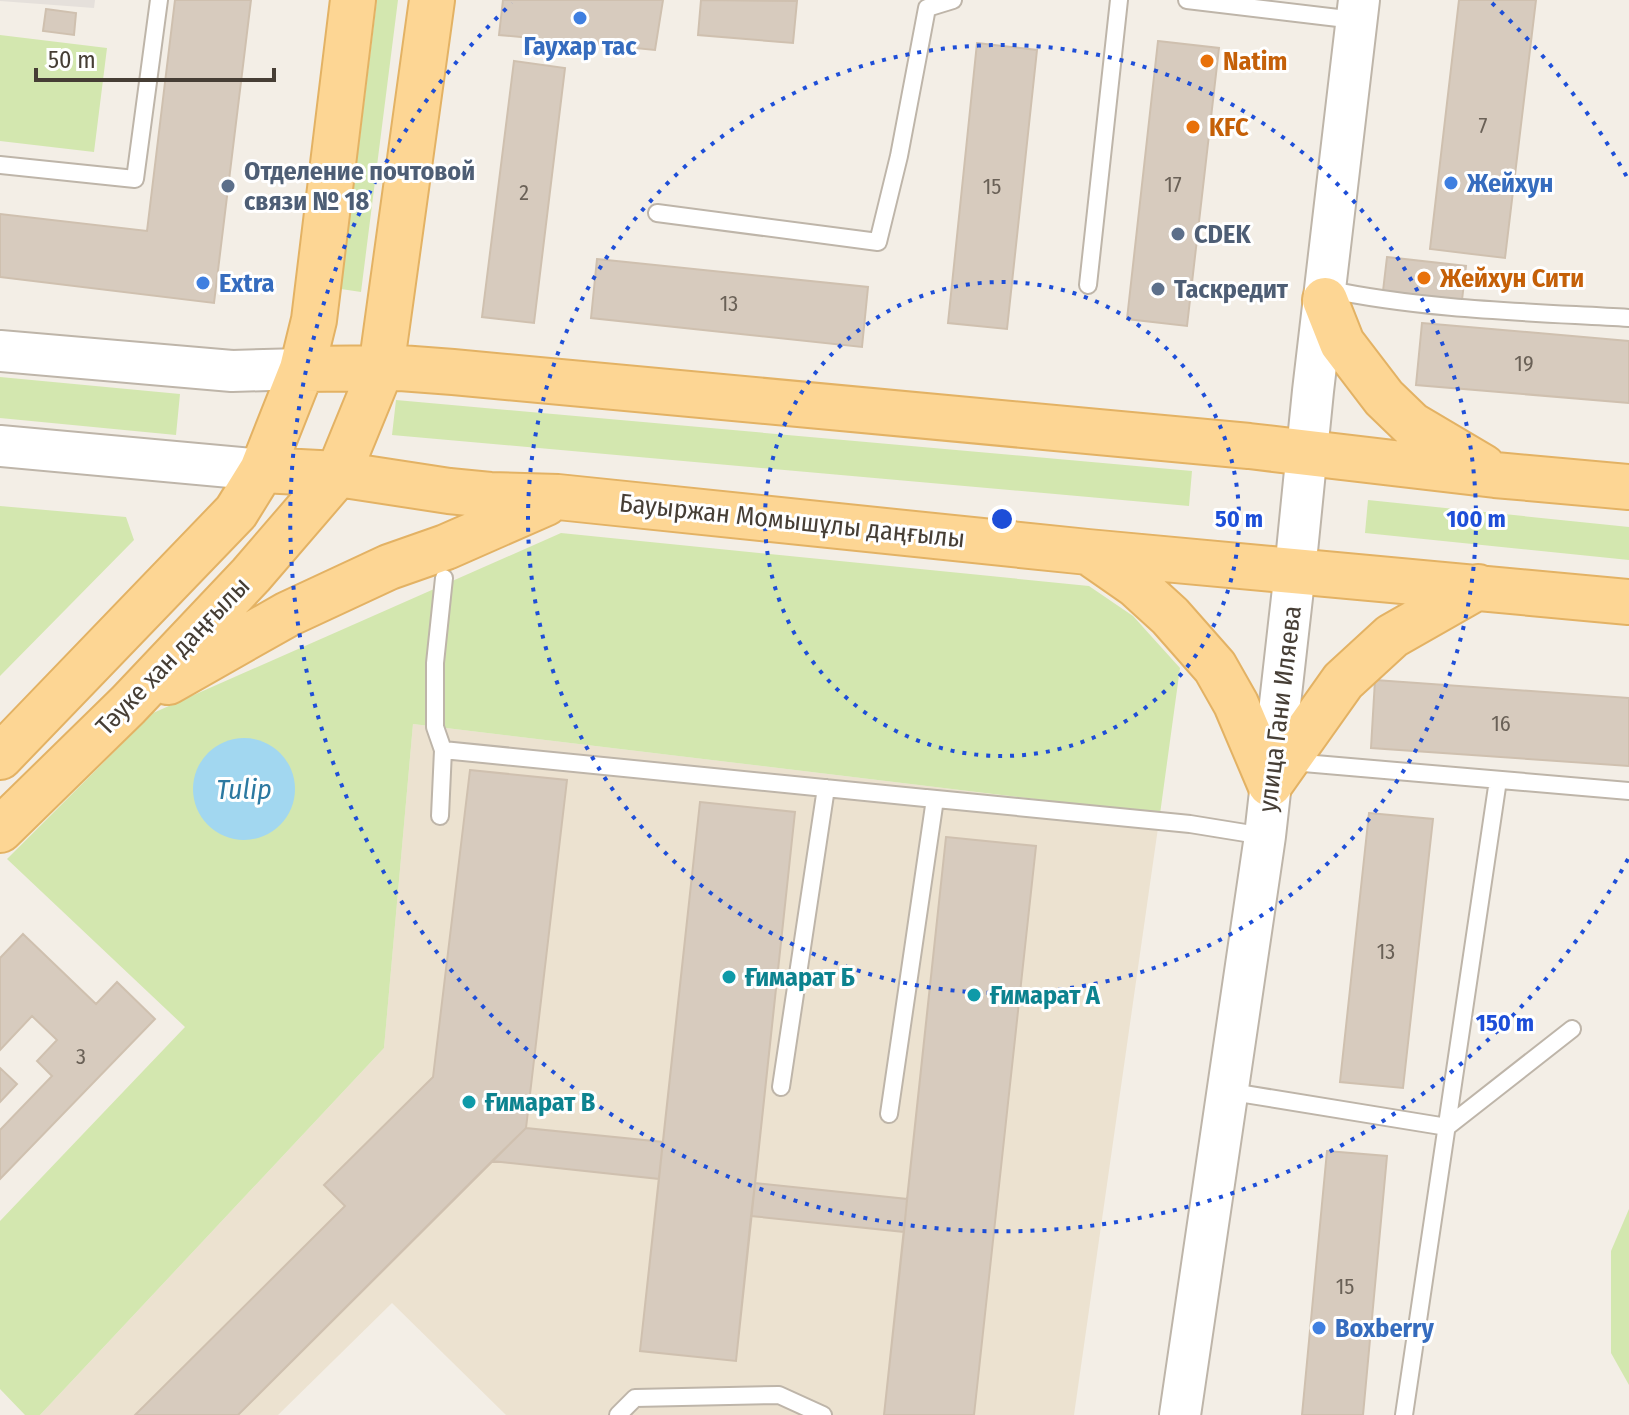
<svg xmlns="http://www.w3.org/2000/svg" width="1629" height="1415" font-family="'Fira Sans Condensed',sans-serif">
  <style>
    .industrial { fill: #e5e0db }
    .education { fill: #ece2d0 }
    .green { fill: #d3e7af }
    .water { fill: #a2d7f0 }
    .building { fill: #d7cbbe; stroke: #cfc0af; stroke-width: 2 }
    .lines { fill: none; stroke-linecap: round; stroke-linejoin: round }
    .service-casing { stroke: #beb5a9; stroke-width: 20 }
    .tertiary-casing { stroke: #beb5a9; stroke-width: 44 }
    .primary-casing { stroke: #e3b264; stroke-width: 48 }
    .service { stroke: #fff; stroke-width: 16 }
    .tertiary { stroke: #fff; stroke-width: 40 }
    .primary { stroke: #fdd694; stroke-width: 44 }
    .ring { fill: none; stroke: #1d4ed8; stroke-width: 4; stroke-dasharray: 4 8 }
    .shop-dot { fill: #3f7fe0; stroke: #fff; stroke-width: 3 }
    .food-dot { fill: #e8710a; stroke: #fff; stroke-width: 3 }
    .service-dot { fill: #5c6f8a; stroke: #fff; stroke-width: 3 }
    .culture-dot { fill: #0f9aa8; stroke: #fff; stroke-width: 3 }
    .labels { text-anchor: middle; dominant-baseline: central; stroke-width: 6; stroke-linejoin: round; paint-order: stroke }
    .number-label { font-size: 22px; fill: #6a6157 }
    .shop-label { font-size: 26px; font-weight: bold; fill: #366cbe; stroke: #fff; text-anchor: start }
    .food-label { font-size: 26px; font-weight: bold; fill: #c56008; stroke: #fff; text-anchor: start }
    .service-label { font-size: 26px; font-weight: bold; fill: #4e5e75; stroke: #fff; text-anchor: start }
    .street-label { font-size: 26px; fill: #463e35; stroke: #fff }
    .culture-label { font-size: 26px; font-weight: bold; fill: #0d838f; stroke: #fff; text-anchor: start }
    .water-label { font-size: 28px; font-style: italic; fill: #2c79a1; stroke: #fff }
    .centre { fill: #1d4ed8; stroke: #fff; stroke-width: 4 }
    .ring-label { font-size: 24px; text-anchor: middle; font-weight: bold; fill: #1d4ed8; stroke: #fff; stroke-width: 6; stroke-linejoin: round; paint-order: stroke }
  </style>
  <rect width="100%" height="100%" fill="#f3eee6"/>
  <path class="industrial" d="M0,0H95L94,8L0,1Z"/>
  <path class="education" d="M413,724L1160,814L1074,1415H506L392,1303L278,1415H40L384,1048Z"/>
  <path class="green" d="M377,0H398L361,292L341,289Z
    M0,35L107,48L94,152L0,141Z
    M0,377L180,394L176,435L0,418Z
    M396,400L1192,471L1189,506L392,435Z
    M1368,500L1629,527V560L1365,533Z
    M0,506L126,517L134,540L0,676Z
    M561,533L1089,586L1133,616L1180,668L1160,814L413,724L384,1048L40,1415H25L0,1389V1221L185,1027L7,859L153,713Z
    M1629,1209V1385L1611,1353V1251Z"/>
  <path class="water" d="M193 789a51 51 0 1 1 102 0a51 51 0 1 1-102 0Z"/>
  <path class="building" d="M175,0H251L214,303L0,277V214L147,231Z
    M503,0H663L655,50L499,35Z
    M701,0L797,1L793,43L698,35Z
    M1459,0H1536L1505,258L1430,249Z
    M46,9L76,13L74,35L43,31Z
    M1158,41L1219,48L1187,326L1127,319Z
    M977,43L1037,50L1007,329L948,323Z
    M514,61L565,68L534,323L482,317Z
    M1387,257L1466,266L1462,300L1383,291Z
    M597,259L868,287L862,347L591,318Z
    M1422,323L1629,341V403L1416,385Z
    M1375,680L1629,698V766L1371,748Z
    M470,770L567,780L526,1128L238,1415H135L345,1206L324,1185L433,1077Z
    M470,770L567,780L526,1128L663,1142L700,802L795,812L755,1183L907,1199L946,837L1036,846L974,1415H884L904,1232L751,1216L736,1361L640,1351L659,1179L492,1161L238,1415H135L345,1206L324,1185L433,1077Z
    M700,802L795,812L736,1361L640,1351Z
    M1369,813L1433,819L1403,1088L1340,1082Z
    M946,837L1036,846L974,1415H884Z
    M23,934L96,1004L117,982L155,1019L0,1179V1130L52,1076L37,1061L57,1040L32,1016L0,1050V958Z
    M0,1068L17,1084L0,1102Z
    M526,1128L663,1142L659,1179L492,1161Z
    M1327,1151L1387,1156L1363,1415H1302Z
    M755,1183L907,1199L904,1232L751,1216Z"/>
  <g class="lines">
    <g class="service-casing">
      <path id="service" d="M1187,0L1355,20
        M0,165L135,179L159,0
        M657,213L878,242L899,156L927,8L953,0
        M1088,285L1119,0
        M1326,289C1425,310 1528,312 1629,318
        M443,750L935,799L889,1114
        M1292,762L1629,791
        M926,798L1190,824L1264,836
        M440,816L443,750L435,727V663L444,578
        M781,1087L826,788
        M1226,1091L1447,1127L1572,1029
        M618,1415L635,1398L779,1395L823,1415
        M1404,1415L1498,780"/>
    </g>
    <g class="tertiary-casing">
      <path id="tertiary" d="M0,351L232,371L302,369
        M0,446L262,470
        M1180,1415L1265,836L1295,571L1313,391L1359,0"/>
    </g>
    <g class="primary-casing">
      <path id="primary" d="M1325,300L1342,343L1384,398L1412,425L1483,467
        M302,369L400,368L453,372L1249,446L1495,475L1629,487
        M262,470L338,474L449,491L490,495L558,497L1088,552L1629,602
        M1090,553L1136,585L1170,616L1215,667L1236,704L1270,784
        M168,682L288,614L389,567L446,547L546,503
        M0,757L236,512L262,470L302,369L314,320L353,0
        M1270,784L1343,681L1392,636L1478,587
        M0,830L128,705L251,575L338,474L381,369L432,0"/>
    </g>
    <use href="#service" class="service"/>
    <use href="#tertiary" class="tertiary"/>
    <use href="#primary" class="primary"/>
  </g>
  <g class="ring">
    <circle cx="1002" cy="519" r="237"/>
    <circle cx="1002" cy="519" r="474"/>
    <path d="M1628 859A712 712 0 1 1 512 3M1492 3A712 712 0 0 1 1628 179"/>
  </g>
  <g class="shop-dot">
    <circle cx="580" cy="18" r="8"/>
    <circle cx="1451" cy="183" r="8"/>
    <circle cx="203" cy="283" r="8"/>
    <circle cx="1319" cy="1328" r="8"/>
  </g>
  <g class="food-dot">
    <circle cx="1207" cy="61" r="8"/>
    <circle cx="1193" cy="127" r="8"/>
    <circle cx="1424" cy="278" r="8"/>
  </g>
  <g class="service-dot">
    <circle cx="228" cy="186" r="8"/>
    <circle cx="1178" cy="234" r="8"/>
    <circle cx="1158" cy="289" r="8"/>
  </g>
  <g class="culture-dot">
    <circle cx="729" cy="977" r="8"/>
    <circle cx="974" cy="995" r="8"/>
    <circle cx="469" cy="1102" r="8"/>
  </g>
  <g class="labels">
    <g class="number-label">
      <text x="1483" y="125">7</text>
      <text x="1173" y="184">17</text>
      <text x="992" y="186">15</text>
      <text x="524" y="192">2</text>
      <text x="729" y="303">13</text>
      <text x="1524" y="363">19</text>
      <text x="1501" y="723">16</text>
      <text x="1386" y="951">13</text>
      <text x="81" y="1056">3</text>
      <text x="1345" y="1286">15</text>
    </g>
    <g class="shop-label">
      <text x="580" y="46" text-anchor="middle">Гаухар тас</text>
      <text x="1467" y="183">Жейхун</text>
      <text x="219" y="283">Extra</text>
      <text x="1335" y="1328">Boxberry</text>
    </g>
    <g class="food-label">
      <text x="1223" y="61">Natim</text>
      <text x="1209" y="127">KFC</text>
      <text x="1440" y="278">Жейхун Сити</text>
    </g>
    <g class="service-label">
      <text x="244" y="171">Отделение почтовой<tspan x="244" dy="30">связи № 18</tspan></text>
      <text x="1194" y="234">CDEK</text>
      <text x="1174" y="289">Таскредит</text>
    </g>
    <g class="street-label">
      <text transform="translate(792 521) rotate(6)">Бауыржан Момышұлы даңғылы</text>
      <text transform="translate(173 656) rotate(-46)">Тәуке хан даңғылы</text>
      <text transform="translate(1280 709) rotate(-83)">улица Гани Иляева</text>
    </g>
    <g class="culture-label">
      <text x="745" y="977">Ғимарат Б</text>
      <text x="990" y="995">Ғимарат А</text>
      <text x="485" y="1102">Ғимарат В</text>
    </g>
    <g class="water-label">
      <text x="244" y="789">Tulip</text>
    </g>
  </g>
  <circle cx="1002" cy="519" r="12" class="centre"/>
  <g class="ring-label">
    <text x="1239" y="527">50 m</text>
    <text x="1476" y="527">100 m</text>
    <text x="1505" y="1031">150 m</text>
  </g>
  <path d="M36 68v12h238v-12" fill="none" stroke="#463e35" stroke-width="4"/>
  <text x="48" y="68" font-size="24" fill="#463e35" stroke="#ffffff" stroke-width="6" paint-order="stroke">50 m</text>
</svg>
